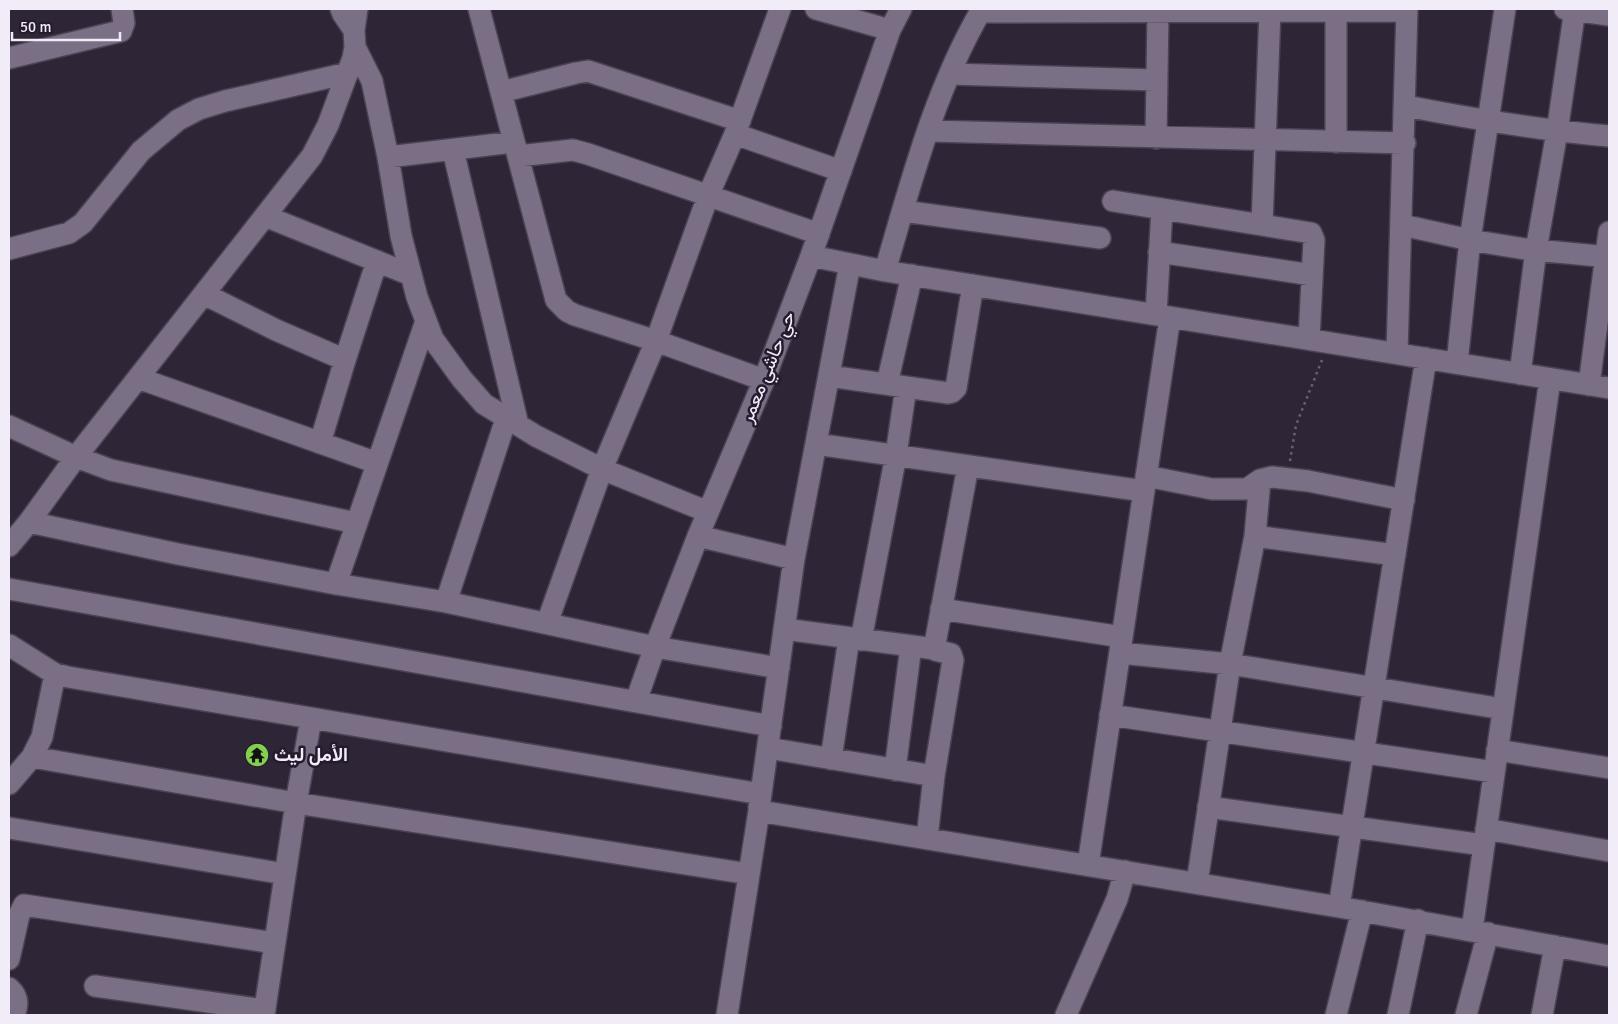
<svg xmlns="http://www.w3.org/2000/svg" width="1618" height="1024" font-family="Signika,Vazirmatn,sans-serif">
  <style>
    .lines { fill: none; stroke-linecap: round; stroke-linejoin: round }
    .minor-casing { stroke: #4b4352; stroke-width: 24 }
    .path { stroke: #6a6272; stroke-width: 2.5; stroke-dasharray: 2.5 4; stroke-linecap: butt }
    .minor { stroke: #7a6f85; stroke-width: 21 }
    .labels { text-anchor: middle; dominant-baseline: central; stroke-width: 5; stroke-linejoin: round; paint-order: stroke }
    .street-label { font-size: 19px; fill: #f2ecf8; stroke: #241b2d }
    .poi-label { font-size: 19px; font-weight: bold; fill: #f2ecf8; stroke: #241b2d; text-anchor: start }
  </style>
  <rect width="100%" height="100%" fill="#2e2537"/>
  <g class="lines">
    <g class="minor-casing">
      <path id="minor" d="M341,9L343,14L354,30
        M479,9L556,300L567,311L575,315L656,341L764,380
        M816,9L890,30L901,9
        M1565,9L1609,15
        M980,12L1407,11
        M355,47L372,81L388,157L401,236L417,297L433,339L462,379L484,404L536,436L602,469L708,512
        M9,58L121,31L124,23L122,9
        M950,74L1157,80
        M501,92L576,73L588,71L740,121
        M1406,106C1473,119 1540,130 1609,136
        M929,131L1405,143
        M735,134L841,171
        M1156,138L1158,12
        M1336,142V11
        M453,150L518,425
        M518,156L573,150L588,154L819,234
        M388,157L514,142
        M1113,201L1311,233L1314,240L1309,339
        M903,211L1100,238
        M265,216L411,275
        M1262,224L1270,11
        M1402,225L1470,240L1525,249L1609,257
        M9,249L69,233L83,223L141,151L178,120L199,109L225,101L348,73
        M1159,252L1312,275
        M811,256L885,271L1609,388
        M885,271C911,182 935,89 982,9
        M204,294L276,330L345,360L320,443
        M1156,314L1162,209
        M1397,353L1407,9
        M345,360L377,261
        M1457,363L1470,240L1505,9
        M1520,374L1536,250L1557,132L1575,9
        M829,376L948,393L952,392L956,388L973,285
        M138,378L377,463
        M887,384L912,275
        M1589,385L1609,232
        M9,426L76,457L111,470L356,523
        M816,444L1144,491
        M1146,476L1212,489H1247L1260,480L1272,477L1308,481L1404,500
        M29,522L178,554L336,584L446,602L655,647L779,668
        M698,536L794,559
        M1255,536L1260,480
        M9,546L29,522L76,457L312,156L328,125L353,58L355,47L354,30L357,9
        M1395,555L1255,536L1230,664L1503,709
        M336,584L426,321
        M9,589L771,726
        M446,602L506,419
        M941,609L1122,637
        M547,623L602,469L656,341L708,196L735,134L780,9
        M784,629L935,649
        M861,640L896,455L906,387
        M9,645L55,674L68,677L761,794
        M1120,653L1230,664L1197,883
        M636,701L655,647L698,536L764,380L811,256L890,30
        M1110,715L1494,772
        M768,748L934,776
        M1497,750L1609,768
        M32,757L296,803L749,874
        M831,759L849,638
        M895,770L911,646
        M9,784L32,757L42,737L55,674
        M1208,807L1484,845
        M759,808L794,559L850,264
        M9,828L285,874
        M1486,829L1609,851
        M927,838L934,776L953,660L951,654L935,650V644L968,466
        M1088,865L1170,317
        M1339,907L1426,358
        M1472,930L1550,379
        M9,959L19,915L24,905L275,943
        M95,986L265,1010
        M9,988C18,996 19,1004 14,1015
        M264,1015L296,803L311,719
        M727,1015L759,811L1339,907L1609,956
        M1066,1015L1117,899L1125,871
        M1336,1015L1362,911
        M1398,1015L1418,920
        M1466,1015L1488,933
        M1542,1015L1555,946"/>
    </g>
    <path class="path" d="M1290,461L1296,425L1322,360"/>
    <use href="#minor" class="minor"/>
  </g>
  <defs>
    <g id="temple-disc" transform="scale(1.25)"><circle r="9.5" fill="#84d04e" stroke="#241b2d"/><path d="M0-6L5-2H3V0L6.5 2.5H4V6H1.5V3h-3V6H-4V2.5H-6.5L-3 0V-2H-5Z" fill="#111"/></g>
  </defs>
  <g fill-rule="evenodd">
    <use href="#temple-disc" x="257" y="755"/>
  </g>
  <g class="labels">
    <g class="street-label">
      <text transform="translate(768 367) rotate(-68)">حي حاشي معمر</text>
    </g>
    <g class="poi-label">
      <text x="274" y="755">الأمل ليث</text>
    </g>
  </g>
  <rect width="1618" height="1024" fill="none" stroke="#f2ecf8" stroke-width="20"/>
  <path d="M12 32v8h108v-8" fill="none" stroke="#f2ecf8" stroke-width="2.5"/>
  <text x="20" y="32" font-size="15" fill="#f2ecf8" stroke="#241b2d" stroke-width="4" paint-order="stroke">50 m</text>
</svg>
